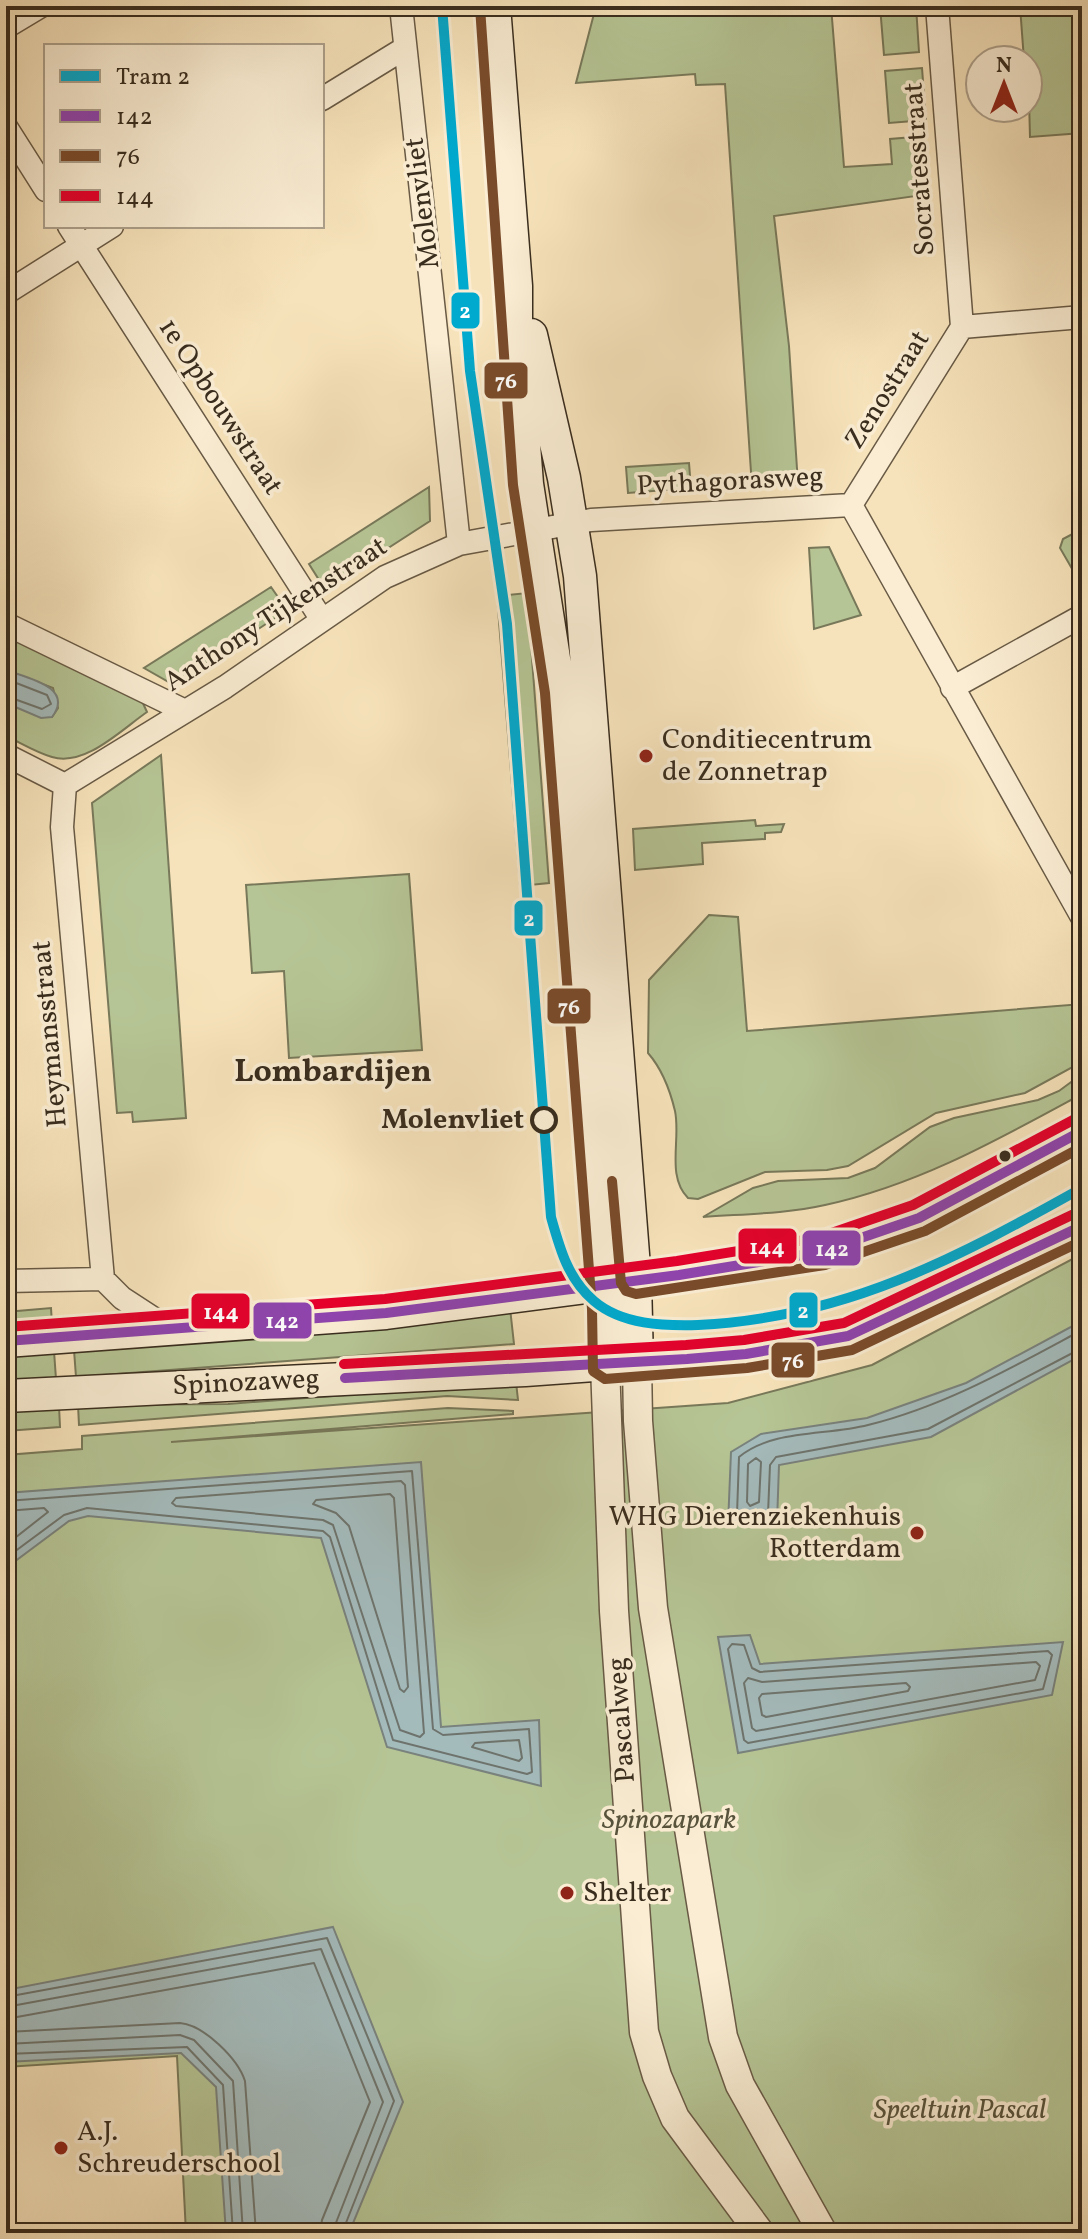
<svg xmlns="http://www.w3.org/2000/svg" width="1088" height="2239" font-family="Vollkorn,serif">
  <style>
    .green { fill: #b6c595; stroke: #78795a; stroke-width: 2 }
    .water { fill: #a4bbbc; stroke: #79827d; stroke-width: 2 }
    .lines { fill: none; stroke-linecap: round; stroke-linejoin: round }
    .shore { stroke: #6e746d; stroke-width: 2 }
    .minor-casing { stroke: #685a45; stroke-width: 25 }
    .tertiary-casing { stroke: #685a45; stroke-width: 31 }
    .secondary-casing { stroke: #392d1e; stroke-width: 35 }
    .minor { stroke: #faedd3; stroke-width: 22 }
    .tertiary { stroke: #faedd3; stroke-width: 28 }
    .secondary { stroke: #faedd3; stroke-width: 32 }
    .bus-1-casing { stroke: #faedd3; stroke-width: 16 }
    .bus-2-casing { stroke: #faedd3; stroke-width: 16 }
    .bus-3-casing { stroke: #faedd3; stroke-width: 16 }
    .bus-1 { stroke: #8e44ad; stroke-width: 10 }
    .bus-2 { stroke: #7a4b2a; stroke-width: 10 }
    .bus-3 { stroke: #e4002b; stroke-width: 10 }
    .tram-1-casing { stroke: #faedd3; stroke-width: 16 }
    .tram-1 { stroke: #00a9ce; stroke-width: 10 }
    .poi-dot { fill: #8f2418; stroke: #faedd3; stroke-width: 3 }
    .stop-dot { fill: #faedd3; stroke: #392d1e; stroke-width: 4 }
    .bus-dot { fill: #392d1e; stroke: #faedd3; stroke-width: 3 }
    .labels { text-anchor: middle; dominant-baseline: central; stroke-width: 7; stroke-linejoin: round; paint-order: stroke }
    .street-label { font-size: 28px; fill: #392d1e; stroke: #faedd3 }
    .poi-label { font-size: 28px; fill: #392d1e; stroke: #faedd3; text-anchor: start }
    .stop-label { font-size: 28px; font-weight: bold; fill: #392d1e; stroke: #faedd3; text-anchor: end }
    .park-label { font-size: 28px; font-style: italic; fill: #58533c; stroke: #faedd3 }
    .quarter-label { font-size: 32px; font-weight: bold; fill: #392d1e; stroke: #faedd3 }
    .line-badge { stroke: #faedd3; stroke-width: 3 }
    .badge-label { font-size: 22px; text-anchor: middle; font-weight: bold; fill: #fff }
  </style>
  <rect width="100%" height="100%" fill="#f7e3bb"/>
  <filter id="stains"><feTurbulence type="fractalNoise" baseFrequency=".0025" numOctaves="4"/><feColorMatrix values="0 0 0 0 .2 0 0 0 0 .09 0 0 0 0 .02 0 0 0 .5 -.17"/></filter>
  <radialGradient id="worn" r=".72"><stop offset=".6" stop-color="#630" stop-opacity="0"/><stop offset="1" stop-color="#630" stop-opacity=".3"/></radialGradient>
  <path class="green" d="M596,6H831L844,167L892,164L890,139L925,136L930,194L774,216L789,346L798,484L752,487L725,84L696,85L695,74L576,83Z
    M880,6H916L919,52L884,55Z
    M1020,6H1082V133L1030,137L1028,60H1024Z
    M922,68L926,120L889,123L885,71Z
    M689,463L691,488L628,493L626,467Z
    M429,487L430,521L331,585L321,583L309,564Z
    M1082,529V586L1060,548L1063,539Z
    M829,547L861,615L814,629L809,548Z
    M271,587L287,610L174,685L144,668Z
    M527,593L549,883L520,886L497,596Z
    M6,632L141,699L147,712C121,730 85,767 52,757C37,753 21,743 6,736V703L41,717H52L58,708L53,688L6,670Z
    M161,755L186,1118L133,1122L132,1112L117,1113L92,803Z
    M755,820L756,826L784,824L781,832L765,833V839L702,843L703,864L635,870L633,829Z
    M409,874L422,1050L289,1058L284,971L252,973L246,885Z
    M709,915L738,917L747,1031L1082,1004V1062L1025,1093L936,1113L848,1166L827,1170L765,1172L698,1199L688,1198C666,1176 681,1139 675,1111C670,1090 662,1069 648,1053L649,980Z
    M1082,1074V1094C999,1139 918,1185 825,1205C785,1214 743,1214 703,1217L753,1188L778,1181L848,1178L875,1168L930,1127L954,1118L1038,1100L1059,1091Z
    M1082,1254V2233H186L177,2056L6,2067V1455L82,1449V1436L448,1408L513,1411V1414L171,1442L728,1403L872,1365Z
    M51,1308L52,1324L6,1327V1312Z
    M510,1308L514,1344L76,1377L74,1350Z
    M54,1351L56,1379L6,1383V1355Z
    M516,1382L518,1400L447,1396L79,1425L78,1405L228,1404Z
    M59,1406L60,1427L6,1431V1410Z"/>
  <path class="water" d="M6,670C27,678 75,687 52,717L41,718L6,703Z
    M1082,1321V1355L931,1437L779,1465L777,1523L728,1525L731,1452L761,1434L867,1418L966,1383Z
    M421,1462L441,1727L539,1720L541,1786L387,1747L321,1538L88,1516L69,1521L6,1568V1493Z
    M750,1635L760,1664L1063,1642L1052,1695L738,1753L718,1637Z
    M333,1927L403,2102L349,2233H226L216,2087L181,2053L6,2062V1990Z"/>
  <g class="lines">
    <path class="shore" d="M6,679L47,695L51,704L42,709L6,696
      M1082,1330C1013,1367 945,1406 868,1425C826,1436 773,1429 739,1457L737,1514H768L770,1465L776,1457L928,1429L1082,1348
      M756,1458L761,1462L759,1502L750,1506L747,1502L748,1464Z
      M401,1481L405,1485L424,1733L420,1737L400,1730L333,1525L323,1520L176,1506L172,1503L176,1498Z
      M390,1494L394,1498L408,1687L404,1692L400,1689L349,1526L336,1513L313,1504L316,1500Z
      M6,1501L412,1471L433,1729L443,1735L529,1729L532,1772L527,1774L393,1740L330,1537L323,1531L87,1508L64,1515L6,1558
      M6,1511L44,1508L48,1512L6,1545
      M732,1644L744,1645L752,1668L760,1672L1048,1651L1052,1655L1043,1689L748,1743L744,1740L728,1649Z
      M1036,1662L1040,1666L1035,1680L756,1731L752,1728L744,1683L748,1678L762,1682Z
      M906,1683L910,1687L908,1691L766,1717L762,1715L759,1698L762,1694Z
      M519,1740L522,1758L519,1761L472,1747L475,1743Z
      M6,1997L327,1938L394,2101L342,2233
      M6,2007L321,1949L383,2102L332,2233
      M6,2019L314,1963L370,2102L322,2220L320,2233
      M6,2032L180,2023C204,2025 238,2059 245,2081L256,2233
      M6,2044L180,2035L194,2040L233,2081L243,2233
      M6,2054L187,2047L223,2085L233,2233"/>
    <g class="minor-casing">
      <path id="minor" d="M401,6L459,544
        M937,6L962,327
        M6,27L41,6
        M322,99L405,48
        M6,127L46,190
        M69,226L322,620
        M6,293L112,226
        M851,505L962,327L1082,317
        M6,624L183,710
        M952,688L1082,616
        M6,755L65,785
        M65,785L225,687L385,577L459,544L591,520L851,505L1082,917
        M65,785L62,827L103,1279
        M6,1281L103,1279L122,1298L168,1328"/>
    </g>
    <g class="tertiary-casing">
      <path id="tertiary" d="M637,1363L638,1421L653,1608L723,2037L740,2085L823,2233
        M605,1365L614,1611L644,2032L657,2076L675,2118L760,2233"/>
    </g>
    <g class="secondary-casing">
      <path id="secondary" d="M494,6L516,286V340L527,484L559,691L606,1309L605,1365
        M531,335L564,478L580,576L635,1280L637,1363
        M6,1341L386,1313L679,1275L820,1252L919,1218L1082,1131
        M6,1396L525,1370L746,1354L848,1336L1082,1226"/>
    </g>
    <use href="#minor" class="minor"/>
    <use href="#tertiary" class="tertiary"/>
    <use href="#secondary" class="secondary"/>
    <g class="bus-1-casing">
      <path id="bus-1" d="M6,1341L386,1313L679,1275L820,1252L919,1218L1082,1131
        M345,1378L687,1359L746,1354L848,1336L1082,1226"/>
    </g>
    <g class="bus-2-casing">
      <path id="bus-2" d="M480,7L513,485L545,693L592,1309L593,1371L605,1379L747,1368L852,1350L1082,1241
        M612,1181L621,1283L626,1291L636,1294L825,1265L925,1231L1082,1147"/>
    </g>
    <g class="bus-3-casing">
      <path id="bus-3" d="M6,1327L385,1299L677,1261L817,1238L913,1205L1075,1119
        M344,1364L686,1345L744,1340L844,1323L1076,1213"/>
    </g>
    <use href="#bus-1" class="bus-1"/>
    <use href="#bus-2" class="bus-2"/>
    <use href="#bus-3" class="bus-3"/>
    <g class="tram-1-casing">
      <path id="tram-1" d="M442,6L470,371L507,624L551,1217C560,1249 568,1279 594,1301C622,1325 664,1326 698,1325C845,1318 957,1258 1082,1188"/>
    </g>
    <use href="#tram-1" class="tram-1"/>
  </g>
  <g class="poi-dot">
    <circle cx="646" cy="756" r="8"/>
    <circle cx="917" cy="1533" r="8"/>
    <circle cx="567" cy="1893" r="8"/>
    <circle cx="61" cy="2148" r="8"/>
  </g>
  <circle class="stop-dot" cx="544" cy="1120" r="12"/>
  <circle class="bus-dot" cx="1005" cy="1156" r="7"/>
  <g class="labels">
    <g class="street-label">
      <text transform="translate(920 169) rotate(-94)">Socratesstraat</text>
      <text transform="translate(423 203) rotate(-97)">Molenvliet</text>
      <text transform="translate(888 390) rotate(-58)">Zenostraat</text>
      <text transform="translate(220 407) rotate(57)">1e Opbouwstraat</text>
      <text transform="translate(730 482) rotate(-3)">Pythagorasweg</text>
      <text transform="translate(276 615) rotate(-33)">Anthony Tijkenstraat</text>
      <text transform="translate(50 1034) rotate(-95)">Heymansstraat</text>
      <text transform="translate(246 1383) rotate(-3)">Spinozaweg</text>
      <text transform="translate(622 1720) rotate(-94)">Pascalweg</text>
    </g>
    <g class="poi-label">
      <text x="662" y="740">Conditiecentrum<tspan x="662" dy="32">de Zonnetrap</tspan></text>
      <text x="901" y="1517" text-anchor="end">WHG Dierenziekenhuis<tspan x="901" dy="32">Rotterdam</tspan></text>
      <text x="583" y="1893">Shelter</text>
      <text x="77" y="2132">A.J.<tspan x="77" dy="32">Schreuderschool</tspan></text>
    </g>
    <g class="stop-label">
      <text x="524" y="1120">Molenvliet</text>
    </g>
    <g class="park-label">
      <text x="669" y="1820">Spinozapark</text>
      <text x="960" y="2110">Speeltuin Pascal</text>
    </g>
    <g class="quarter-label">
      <text x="333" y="1073">Lombardijen</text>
    </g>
  </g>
  <g class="line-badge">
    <rect x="450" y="291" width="31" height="39" rx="8" fill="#00a9ce"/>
    <rect x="483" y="361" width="46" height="39" rx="8" fill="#7a4b2a"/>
    <rect x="513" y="899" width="31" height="38" rx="8" fill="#00a9ce"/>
    <rect x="546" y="987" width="46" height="38" rx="8" fill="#7a4b2a"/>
    <rect x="737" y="1227" width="61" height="38" rx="8" fill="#e4002b"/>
    <rect x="801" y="1229" width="61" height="38" rx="8" fill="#8e44ad"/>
    <rect x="788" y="1291" width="31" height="38" rx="8" fill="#00a9ce"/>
    <rect x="190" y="1292" width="61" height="38" rx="8" fill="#e4002b"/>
    <rect x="252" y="1301" width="61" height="39" rx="8" fill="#8e44ad"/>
    <rect x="770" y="1341" width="46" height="38" rx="8" fill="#7a4b2a"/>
  </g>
  <g class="badge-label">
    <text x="465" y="318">2</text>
    <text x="506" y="388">76</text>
    <text x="529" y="926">2</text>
    <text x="569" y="1014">76</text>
    <text x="767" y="1254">144</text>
    <text x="832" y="1256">142</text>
    <text x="803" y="1318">2</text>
    <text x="221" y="1319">144</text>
    <text x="282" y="1328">142</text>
    <text x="793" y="1368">76</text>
  </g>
  <rect width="1088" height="2239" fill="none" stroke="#f7e3bb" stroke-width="32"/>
  <rect x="8" y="8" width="1072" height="2223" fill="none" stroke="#392d1e" stroke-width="4"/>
  <rect x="16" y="16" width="1056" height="2207" fill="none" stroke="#392d1e" stroke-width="2"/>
  <rect x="44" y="44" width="280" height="184" fill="#faedd3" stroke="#ada08b" stroke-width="2"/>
  <rect x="60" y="70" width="40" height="12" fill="#00a9ce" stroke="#ada08b" stroke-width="2"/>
  <text x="116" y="84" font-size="24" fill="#392d1e">Tram 2</text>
  <rect x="60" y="110" width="40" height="12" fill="#8e44ad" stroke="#ada08b" stroke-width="2"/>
  <text x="116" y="124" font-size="24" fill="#392d1e">142</text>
  <rect x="60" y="150" width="40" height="12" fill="#7a4b2a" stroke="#ada08b" stroke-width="2"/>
  <text x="116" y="164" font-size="24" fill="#392d1e">76</text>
  <rect x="60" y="190" width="40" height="12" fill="#e4002b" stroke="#ada08b" stroke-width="2"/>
  <text x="116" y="204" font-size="24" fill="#392d1e">144</text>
  <g transform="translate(1004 84)"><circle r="38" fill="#faedd3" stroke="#ada08b" stroke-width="2"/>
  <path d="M0-6L14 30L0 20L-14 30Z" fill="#8f2418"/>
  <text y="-12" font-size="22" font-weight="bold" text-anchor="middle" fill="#392d1e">N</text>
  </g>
  <rect width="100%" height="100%" filter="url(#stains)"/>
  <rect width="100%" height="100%" fill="url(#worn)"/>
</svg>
